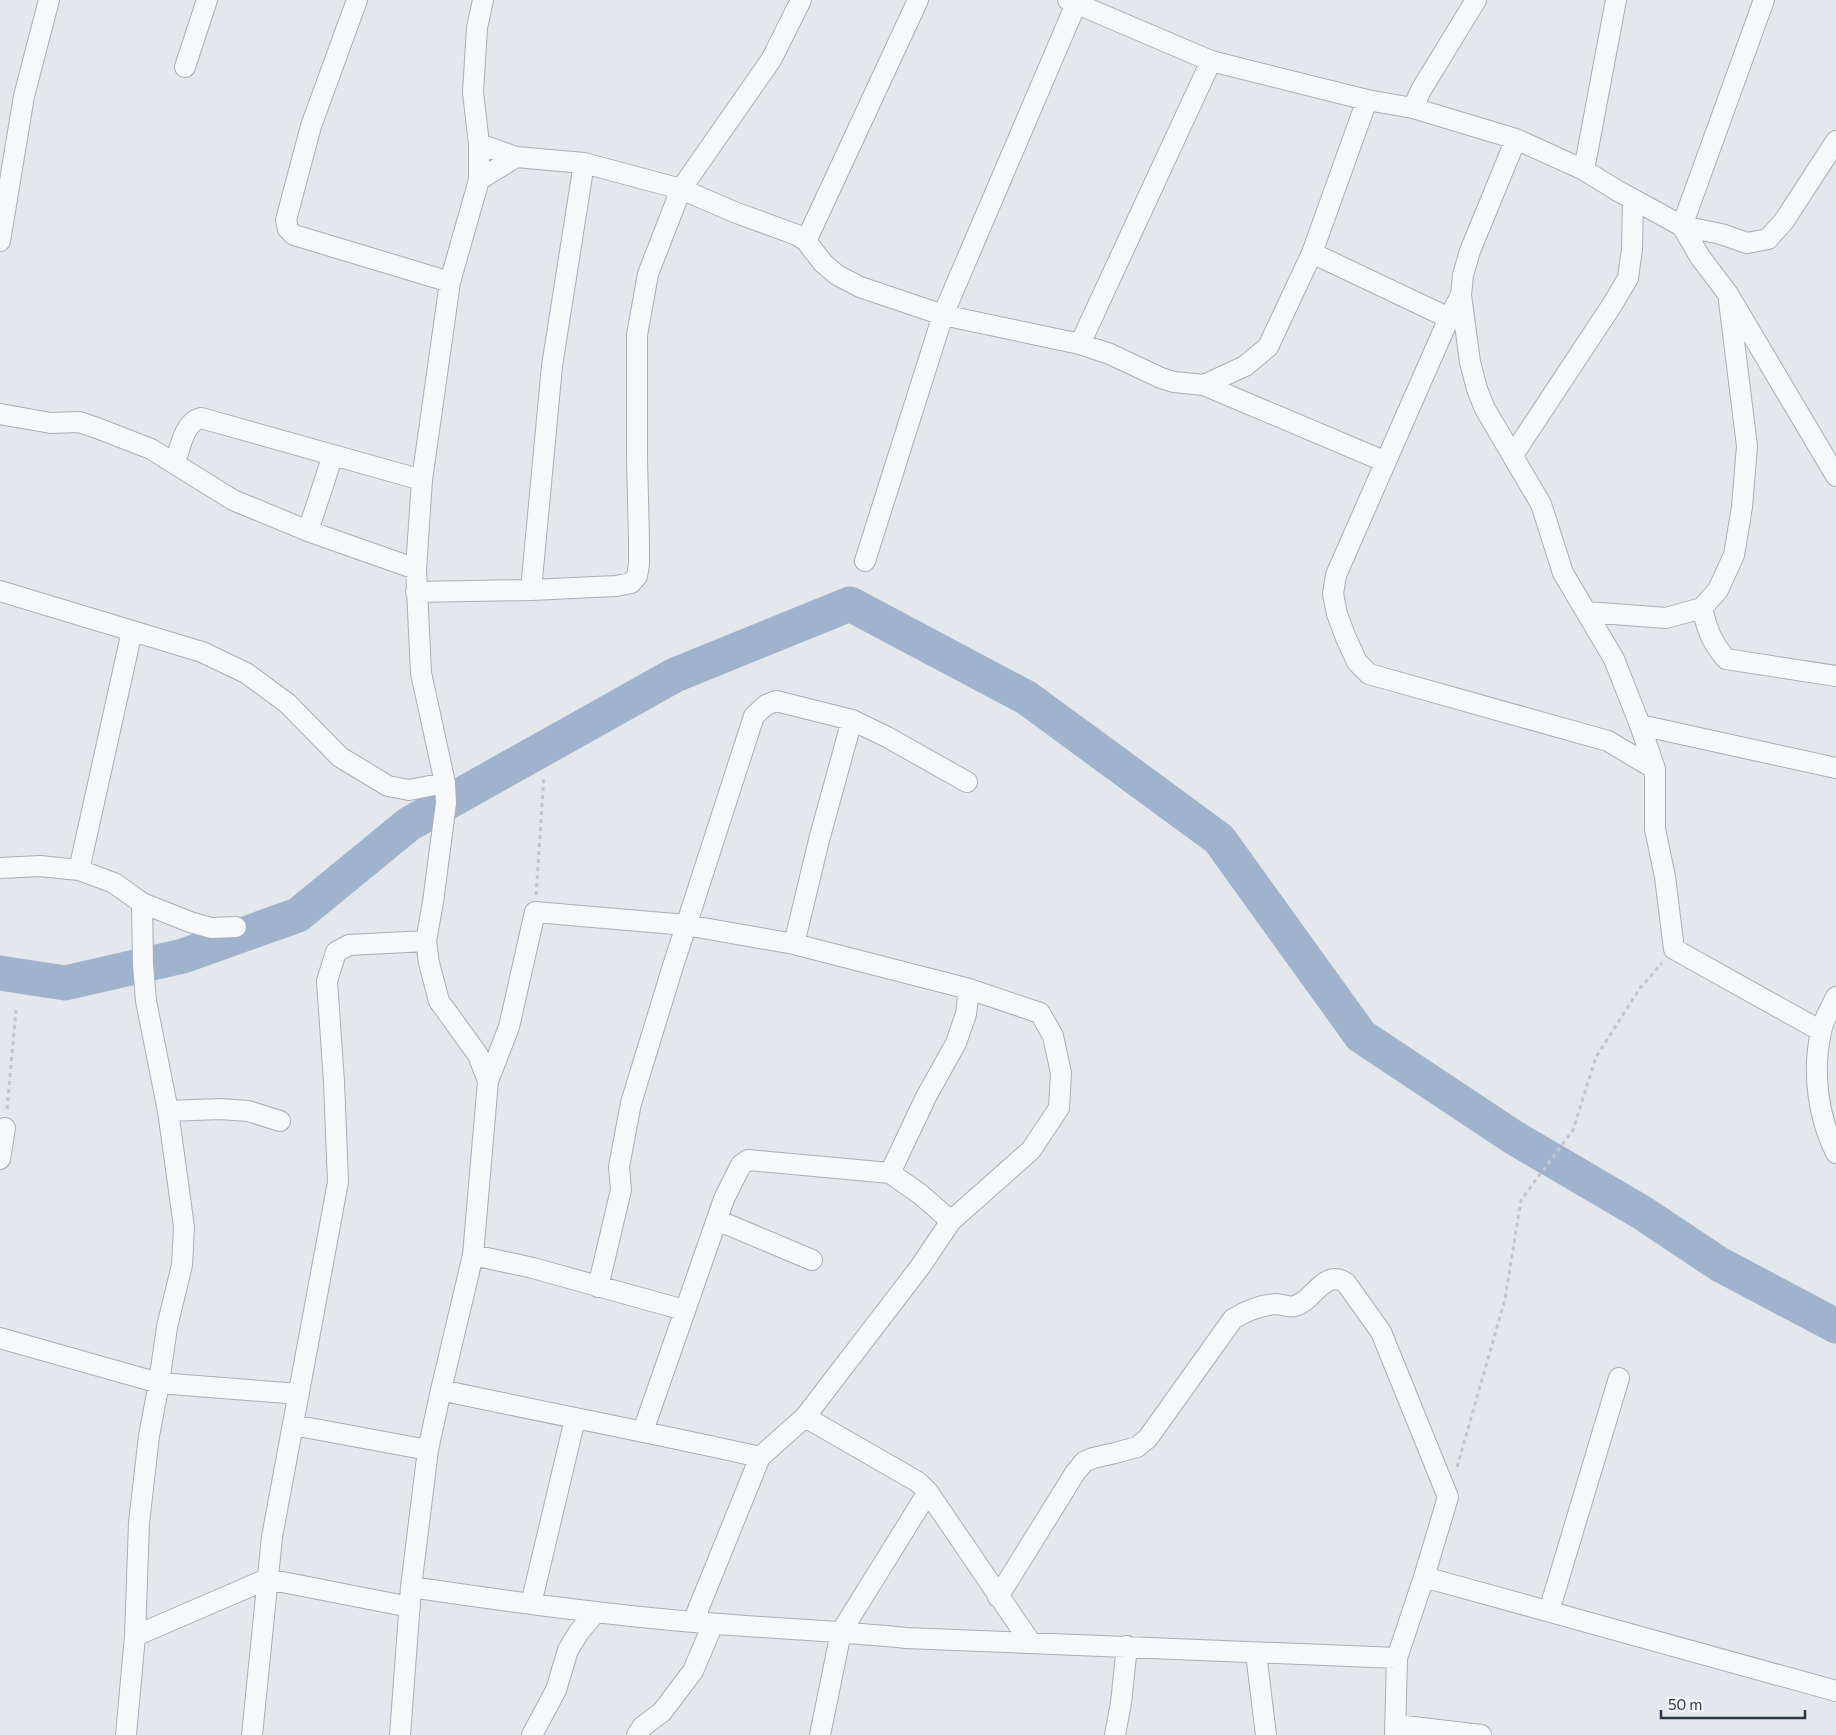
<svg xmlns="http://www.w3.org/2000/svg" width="1836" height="1735" font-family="Commissioner,sans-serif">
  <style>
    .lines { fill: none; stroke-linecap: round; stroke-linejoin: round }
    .river { stroke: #9fb4cc; stroke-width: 35 }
    .street-casing { stroke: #a9aeb7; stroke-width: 22 }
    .path { stroke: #c2c5cb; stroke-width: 3; stroke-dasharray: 4 4; stroke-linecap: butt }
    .street { stroke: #f7f8fa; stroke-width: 20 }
  </style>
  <rect width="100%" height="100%" fill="#e4e7ec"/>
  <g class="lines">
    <path class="river" d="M0,973L65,983L183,956L298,915L409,824L675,675L850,604L1027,698L1219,839L1361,1036L1513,1137L1641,1212L1719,1264L1836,1326"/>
    <g class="street-casing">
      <path id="street" d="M357,0L311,126L286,220L288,229L294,235L450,282
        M1068,0L1211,61L1367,100L1413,108L1516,139L1584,170L1618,191L1682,226L1700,257L1728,294L1836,476
        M1764,0L1682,226L1721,234L1747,243L1768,239L1784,221L1836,141
        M185,67L207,0
        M1413,108L1421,90L1476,0
        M1516,139L1470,251L1463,275L1461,295L1470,362L1477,389L1485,409L1541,504L1563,573L1614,659L1640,725L1655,769V829L1665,877L1674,949L1821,1031
        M479,144L516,157L584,163L681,189L734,212L797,235L806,241L823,263L837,275L860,287L943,315L1080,344L1110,354L1161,378L1174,382L1204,385L1386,462
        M1584,170L1616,0
        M479,180L516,157
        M0,241L24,96L49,0
        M806,241L918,0
        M1312,253L1449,318
        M1461,295L1449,318L1336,575L1333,594L1337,614L1346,638L1357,662L1369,674L1608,741L1655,769
        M1080,344L1211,61
        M1204,385L1245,366L1268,347L1312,253L1367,100
        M0,414L51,423L79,422L97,428L151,449L233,500L308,531L416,569
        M1513,455L1612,305L1628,278L1632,249L1633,200
        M175,463C180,448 184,422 201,418L422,480
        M308,531L333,455
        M865,561L943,315L1076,4
        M531,590L552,366L584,163
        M0,591L202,652L246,673L287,703L340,757L388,786L409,790L445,783
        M416,592L531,590L616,586L631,583L637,576L639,564V540L637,459V335L648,274L681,189L771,60L801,0
        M1702,608C1707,629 1712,643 1726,659L1836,676
        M1587,612L1666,618L1702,608L1718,590L1734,555L1742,507L1747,446L1729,301
        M1640,725L1836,768
        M0,868L40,866L79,870L114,883L142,903L190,922L211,928L236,927
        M79,870L132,631
        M794,944L819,840L852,720
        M1836,997C1831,1008 1823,1020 1821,1032C1812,1072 1818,1117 1836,1153
        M488,1081L509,1027L535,912L686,925L794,944L969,989L1040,1013L1053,1036L1061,1073L1059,1108L1031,1150L951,1221L920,1267L805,1417L760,1457L693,1622
        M168,1111L220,1109L248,1111L280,1121
        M0,1159L5,1128
        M890,1173L926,1097L956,1043L966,1014L969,989
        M717,1220L812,1260
        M473,1255L533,1268L684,1310
        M598,1287L621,1190L619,1167L631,1103L673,966L754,716L766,705L776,701L852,720L887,737L967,782
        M0,1338L159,1383L299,1394
        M441,1390C547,1413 654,1433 760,1457
        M805,1417L918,1482L928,1492L1031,1643
        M293,1425L428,1450
        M643,1431L724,1199L741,1165L748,1160L890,1173L920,1194L951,1221
        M1424,1577L1836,1691
        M411,1587C505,1601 599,1614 694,1622C765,1628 835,1631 906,1638L1397,1658
        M998,1597L1075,1473L1084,1462L1093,1458L1115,1453L1137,1447L1148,1438L1233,1319C1246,1311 1260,1305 1276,1304C1282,1304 1289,1308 1295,1306C1314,1301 1324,1268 1346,1283L1381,1332L1448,1497L1424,1577L1397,1658L1395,1735
        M531,1604L575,1419
        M1549,1611L1619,1378
        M135,1636L267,1579L410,1607
        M1256,1653L1266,1735
        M1396,1725L1481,1735
        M126,1735L135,1636L139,1523L149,1436L159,1383L167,1327L182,1265L184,1227L168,1111L146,1001L143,965L142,903
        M252,1735L272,1537L338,1182L334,1082L327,981L336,952L349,945L426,941
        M400,1735L411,1587L428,1450L441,1390L473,1255L488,1081L478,1055L439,1001L429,963L426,941L433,902L446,803L445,783L421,673L416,569L422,480L450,282L479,180V144L473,92L477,28L483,0
        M532,1735L556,1690L568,1650L579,1632L596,1612
        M637,1735L642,1727L662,1712L693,1671L713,1624
        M820,1735L841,1632L928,1492
        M1115,1735L1121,1703L1127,1646"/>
    </g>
    <path class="path" d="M536,895L544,776
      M7,1109L16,1010
      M1457,1467L1505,1299L1521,1200L1573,1130L1596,1057L1640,988L1662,963"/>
    <use href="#street" class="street"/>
  </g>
  <path d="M1661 1710v8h144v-8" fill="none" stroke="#2b3445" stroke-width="2.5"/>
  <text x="1668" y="1710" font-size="15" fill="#2b3445" stroke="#f4f6f9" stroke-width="4" paint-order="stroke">50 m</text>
</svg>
